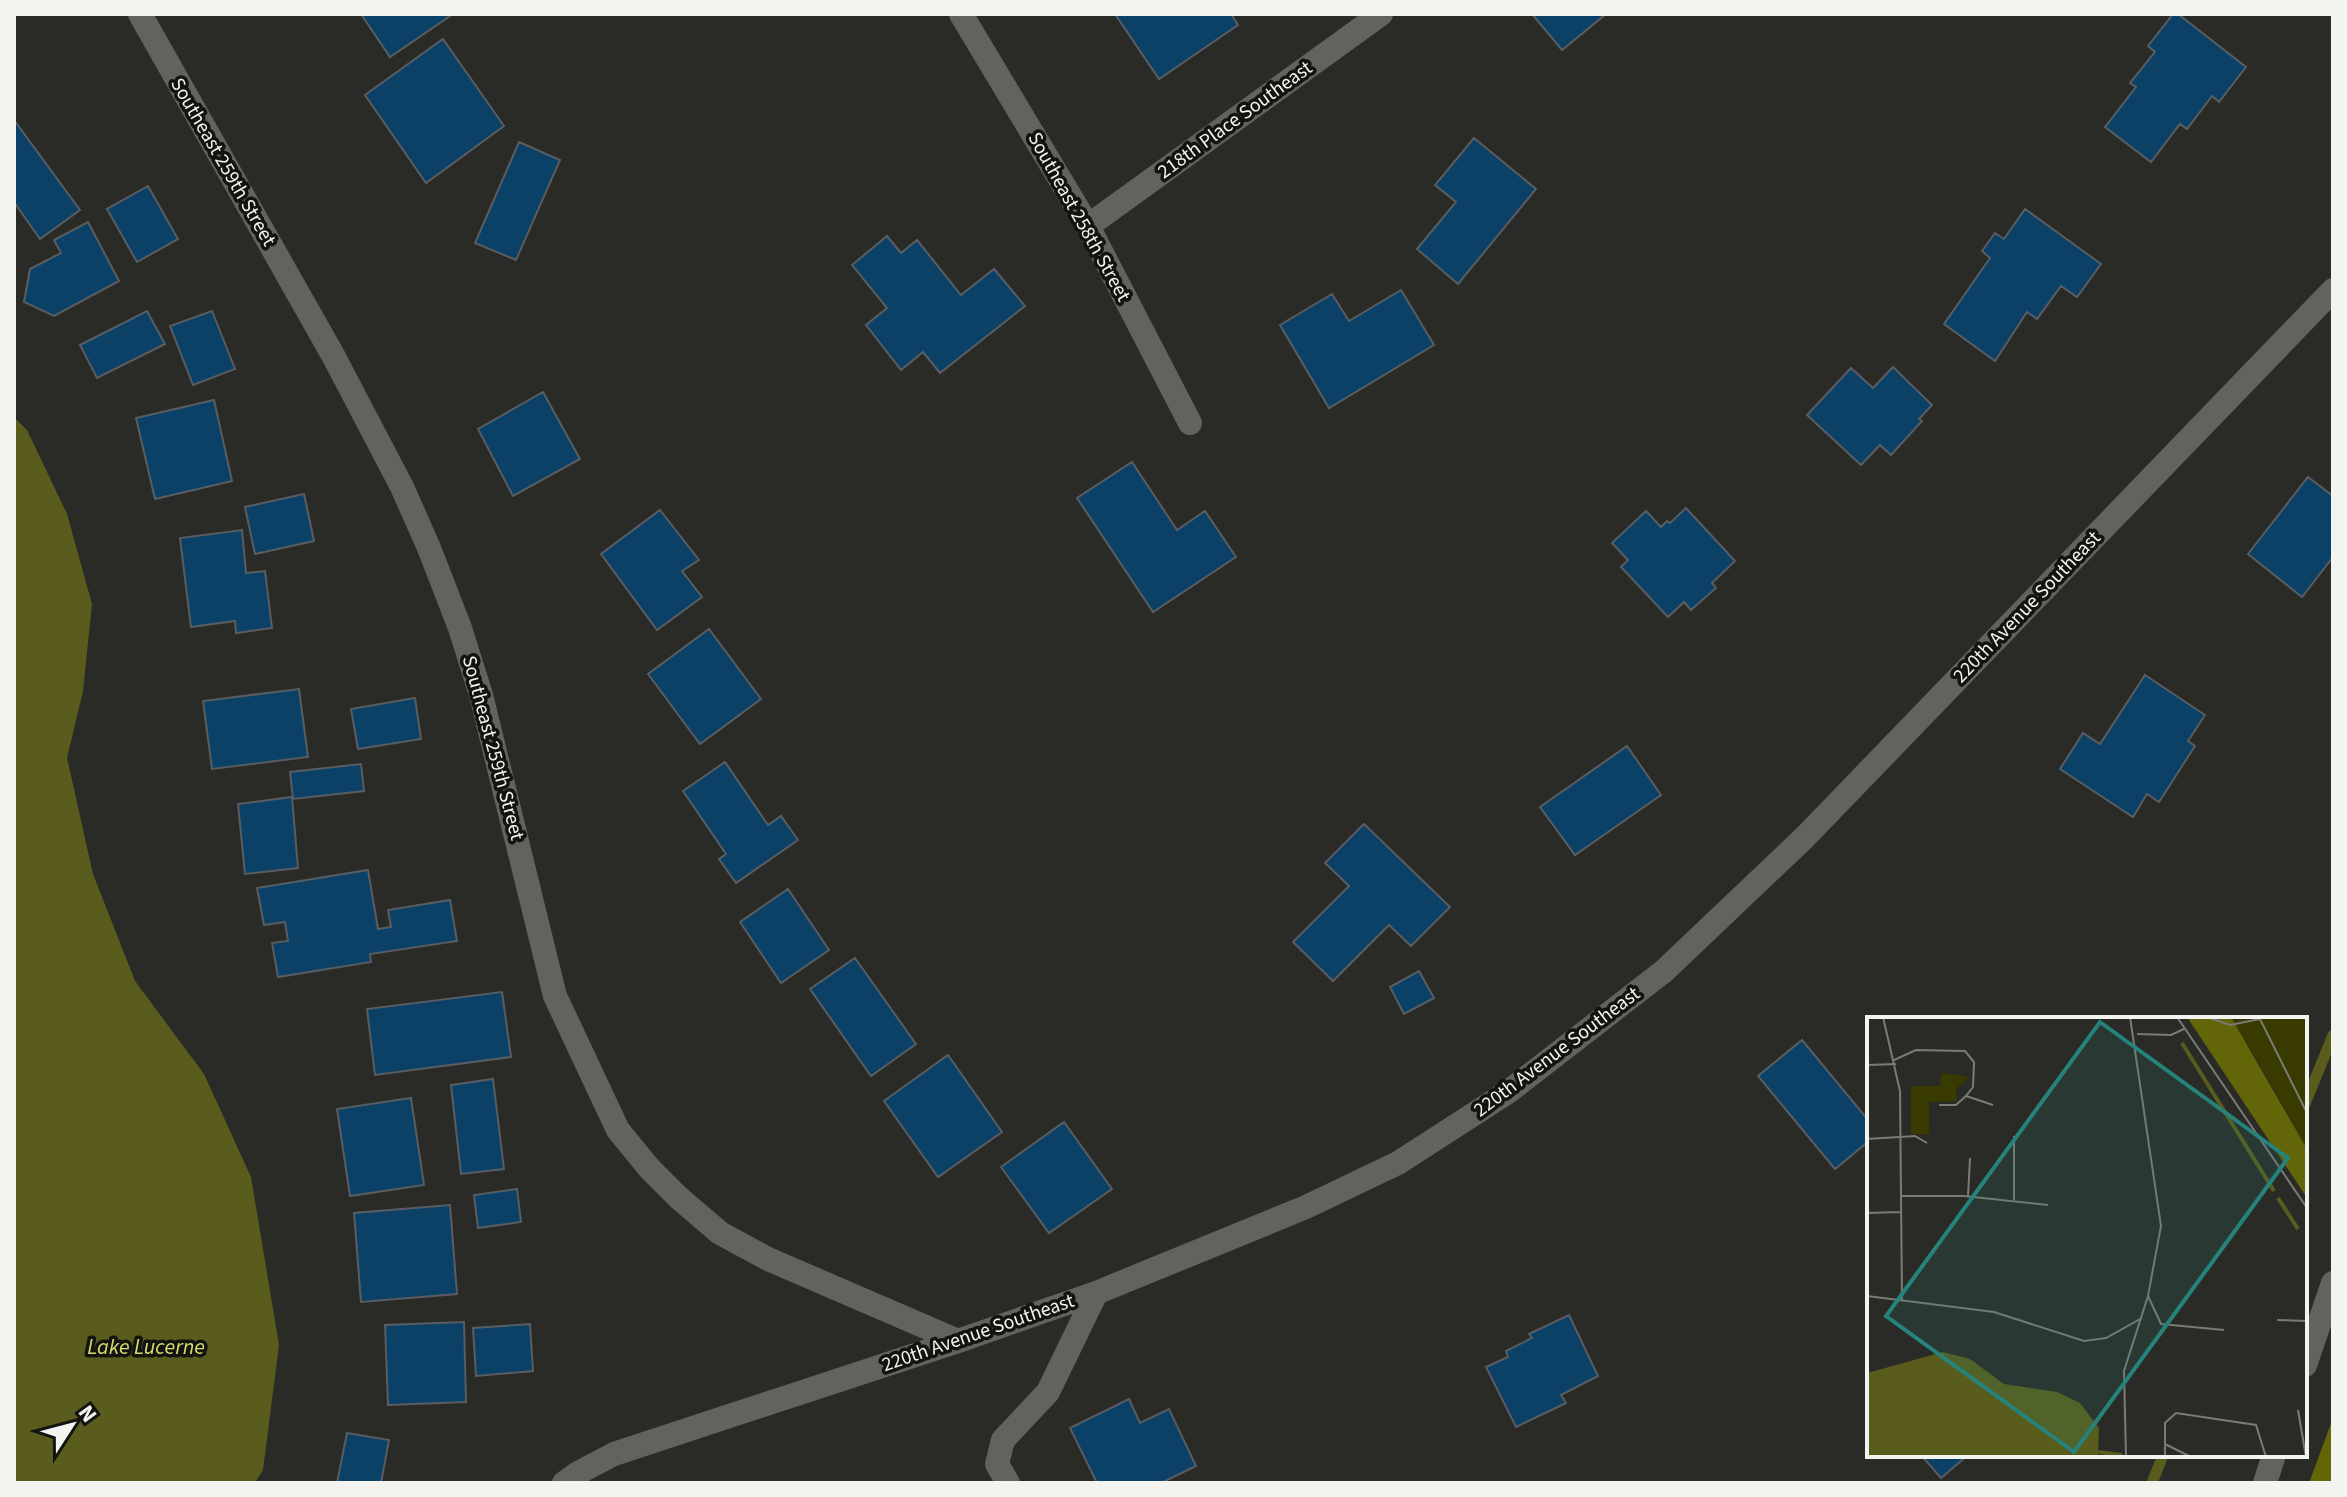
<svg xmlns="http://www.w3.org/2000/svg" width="2347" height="1497" font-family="'Source Sans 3',sans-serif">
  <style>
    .forest { fill: #626508 }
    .water { fill: #595c1d }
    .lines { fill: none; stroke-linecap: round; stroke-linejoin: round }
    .stream { stroke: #595c1d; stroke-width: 11 }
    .building { fill: #0c4167; stroke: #585d61; stroke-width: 2 }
    .minor { stroke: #63635d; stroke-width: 24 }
    .labels { text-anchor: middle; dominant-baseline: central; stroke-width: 7; stroke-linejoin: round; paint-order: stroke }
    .street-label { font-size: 20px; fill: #f3f4f0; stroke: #131311 }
    .water-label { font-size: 22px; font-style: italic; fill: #d6dd6e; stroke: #131311 }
    .inset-river { fill: none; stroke: #595c1d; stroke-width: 4 }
    .inset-road { fill: none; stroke: #7a7b77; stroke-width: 2 }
    .view { fill: #26837b; fill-opacity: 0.15; stroke: #26837b; stroke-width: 4 }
    .inset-edge { fill: none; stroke: #f3f4f0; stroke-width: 4 }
  </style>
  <rect width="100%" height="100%" fill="#2a2b26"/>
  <path class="forest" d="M2333,1418V1483H2309Z"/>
  <path class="water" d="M14,417L27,430L67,514L92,604L83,691L67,758L93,874L135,981L204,1074L251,1177L279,1345L263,1470L255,1483H14Z"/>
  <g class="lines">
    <path class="stream" d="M2305,1104L2333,1035
      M2152,1483L2163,1455"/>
  </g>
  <path class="building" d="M361,14H453L390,57Z
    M1115,14H1231L1238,25L1159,79Z
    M1532,14H1606L1562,50Z
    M2173,14H2178L2246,67L2219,102L2212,96L2187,129L2180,124L2151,162L2105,127L2136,87L2130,83L2155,52L2148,46Z
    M443,39L504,126L426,183L365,95Z
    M14,120L80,210L40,239L14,202Z
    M1474,138L1536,189L1458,284L1417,249L1456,202L1435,185Z
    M519,142L560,160L516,260L475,243Z
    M148,186L178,239L137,262L107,209Z
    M2025,209L2101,264L2077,297L2061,286L2037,319L2027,312L1995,361L1944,324L1990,258L1982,251L1995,233L2004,239Z
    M88,222L119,281L54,316L24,302L30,269L61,253L54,240Z
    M887,236L901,253L917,240L961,295L994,269L1025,306L940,373L923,352L901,370L866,325L887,308L852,265Z
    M1401,290L1434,345L1329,408L1280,325L1332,294L1349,321Z
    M147,311L165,344L97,378L80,345Z
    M212,311L235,369L193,385L170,326Z
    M1893,367L1932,405L1919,419L1922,421L1891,455L1880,445L1861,465L1807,415L1851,368L1873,388Z
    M543,392L580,459L513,496L478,429Z
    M214,400L232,481L155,499L136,418Z
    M1132,462L1177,530L1205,511L1236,557L1153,612L1077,498Z
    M2308,477L2333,496V557L2302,597L2248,554Z
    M304,494L314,541L255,554L245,507Z
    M1686,508L1735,561L1712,583L1716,588L1691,610L1684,602L1668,617L1621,567L1628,560L1612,543L1646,511L1661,527L1667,521L1670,523Z
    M660,510L699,560L682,571L702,597L657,630L601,554Z
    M242,530L246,573L265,571L272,628L236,633L235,621L191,627L180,538Z
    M709,629L761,699L700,744L648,674Z
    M2145,675L2205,715L2188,741L2195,746L2159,802L2147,794L2133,817L2060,769L2083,733L2100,744Z
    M299,689L308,757L212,769L203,701Z
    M415,698L421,739L358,749L351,709Z
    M1627,746L1661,795L1575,855L1540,807Z
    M725,762L768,825L781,816L798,840L736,883L719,859L726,854L683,791Z
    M361,764L364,791L293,799L290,772Z
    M292,797L298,868L245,874L238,804Z
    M1364,824L1450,907L1411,946L1389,925L1333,981L1293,942L1349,886L1325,863Z
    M368,870L378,929L391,927L388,910L450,900L457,941L370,954L371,962L278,977L272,943L288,941L285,922L264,925L257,888Z
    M788,889L829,950L781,983L740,922Z
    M855,958L916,1044L871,1076L810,989Z
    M1419,971L1434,998L1404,1014L1390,987Z
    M502,992L511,1057L375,1075L367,1009Z
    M1802,1040L1869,1121V1141L1835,1169L1758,1076Z
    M948,1055L1002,1132L938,1177L884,1101Z
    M493,1079L504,1169L461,1174L451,1085Z
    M411,1098L424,1185L350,1196L337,1109Z
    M1064,1122L1112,1189L1049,1233L1001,1167Z
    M517,1189L521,1222L478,1228L474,1195Z
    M450,1205L457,1294L361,1302L354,1213Z
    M1569,1315L1598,1376L1561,1395L1566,1403L1516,1427L1486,1367L1508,1357L1506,1351L1532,1338L1529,1334Z
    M464,1322L466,1402L388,1405L385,1325Z
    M530,1324L533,1371L476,1376L473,1328Z
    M1129,1399L1140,1423L1169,1409L1196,1466L1161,1483H1097L1070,1428Z
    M347,1433L389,1440L381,1483H337Z
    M1921,1455H1968L1941,1478Z"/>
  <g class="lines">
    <path class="minor" d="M140,14L334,357L402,487L429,548L460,628L481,695L555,996L618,1130L649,1168L679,1198L720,1233L768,1259L958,1341
      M961,14L1088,226L1190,423
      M1088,226L1381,14
      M2305,1365L2333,1283
      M564,1483L578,1473L614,1454L958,1341L1096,1293L1306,1207L1398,1163L1508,1092L1664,971L1805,837L2333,290
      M1008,1483L997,1464L1003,1440L1048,1392L1096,1293
      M2265,1483L2274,1455"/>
  </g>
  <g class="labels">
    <g class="street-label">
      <text transform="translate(1235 120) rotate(-36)">218th Place Southeast</text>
      <text transform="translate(223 162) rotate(60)">Southeast 259th Street</text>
      <text transform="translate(1079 217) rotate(61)">Southeast 258th Street</text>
      <text transform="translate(2027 607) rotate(-46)">220th Avenue Southeast</text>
      <text transform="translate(493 748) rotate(75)">Southeast 259th Street</text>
      <text transform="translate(1557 1052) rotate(-37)">220th Avenue Southeast</text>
      <text transform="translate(978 1333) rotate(-19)">220th Avenue Southeast</text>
    </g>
    <g class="water-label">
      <text x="146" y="1347">Lake Lucerne</text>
    </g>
  </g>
  <g transform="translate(1867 1017)">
    <rect width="440" height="440" fill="#2a2b26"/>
    <path d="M364,0H440V132L398,57ZM74,56L102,60L89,72L90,84L62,85V117H44V69H73Z" fill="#383a00"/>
    <path d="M320,0H364L440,132V181Z" fill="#626508"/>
    <path d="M76,335L103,342L137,367L190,375L213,386L232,411L231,440H0V356Z" fill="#595c1d"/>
    <path class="inset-river" d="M315,26L407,174M411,181L431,212M231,435L255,438"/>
    <path class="inset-road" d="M16,0L33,74L35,283M310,0L440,191M340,0L363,8L393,2M392,0L440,96M270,17L304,18L317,12M27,43L49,33L98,34L107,45L106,70L99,79M0,48L29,47M72,88H89L99,79L126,88M0,122L48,119L60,126M34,179H97L181,188M101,179L103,141M147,183V119M0,196L34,195M0,279L127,295L217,324L239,321L275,301M281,279L294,307L357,313M410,303L440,304M431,393L439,440M298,427L324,440M259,440L257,354L281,279L294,209L263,0M298,440V406L309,396L389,408L399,440"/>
    <path class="view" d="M233,5L421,141L207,435L19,299Z"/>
    <rect width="440" height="440" class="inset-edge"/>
  </g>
  <rect width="2347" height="1497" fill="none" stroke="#f3f4f0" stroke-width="32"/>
  <g transform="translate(72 1425) rotate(54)" stroke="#131311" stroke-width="6" paint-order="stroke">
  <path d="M0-6L14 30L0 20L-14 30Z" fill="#f3f4f0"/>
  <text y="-12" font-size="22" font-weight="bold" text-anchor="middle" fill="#f3f4f0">N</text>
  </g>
</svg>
